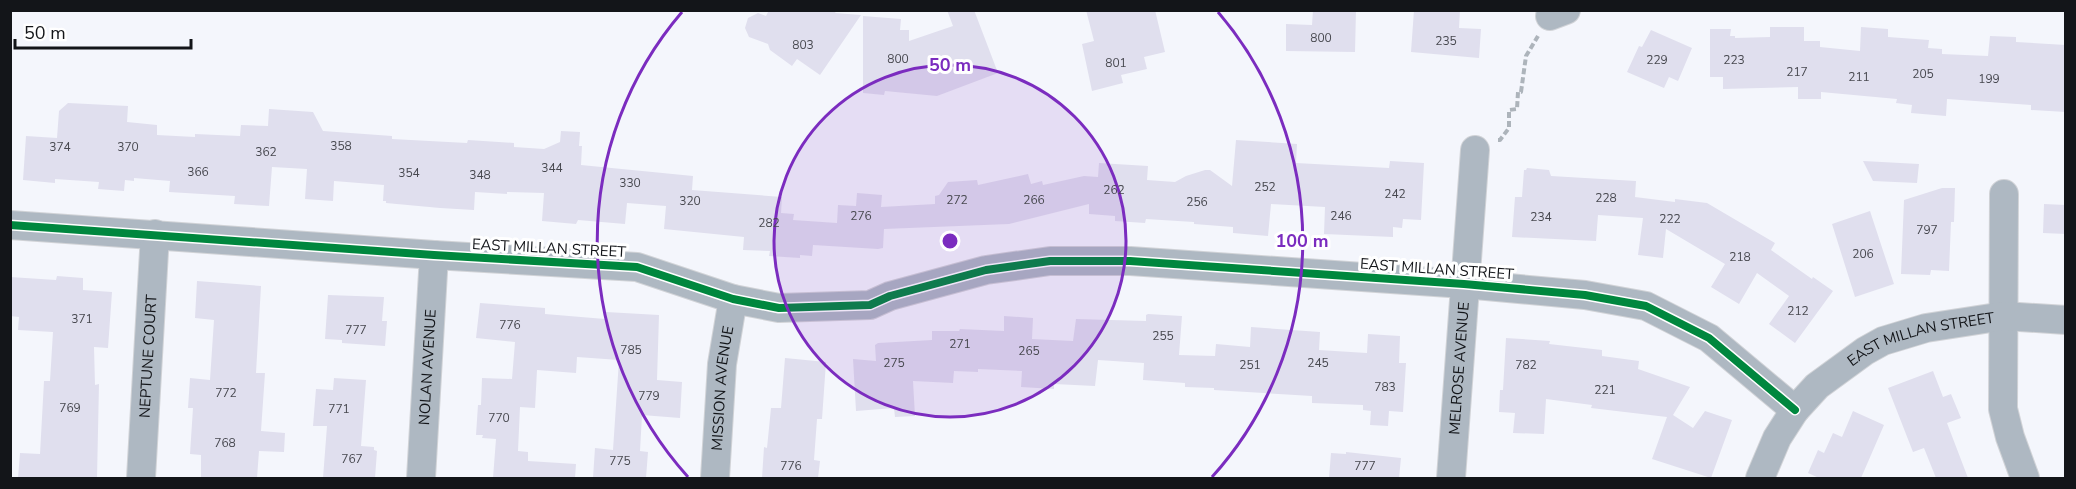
<svg xmlns="http://www.w3.org/2000/svg" width="2076" height="489" font-family="'Nunito Sans',sans-serif">
  <style>
    .building { fill: #e0dfee }
    .lines { fill: none; stroke-linecap: round; stroke-linejoin: round }
    .minor-casing { stroke: #d1d3d7; stroke-width: 30 }
    .path { stroke: #adb4bb; stroke-width: 4; stroke-dasharray: 6 3; stroke-linecap: butt }
    .minor { stroke: #aeb8c2; stroke-width: 28 }
    .cycleway-casing { stroke: #fff; stroke-width: 11 }
    .cycleway { stroke: #00873e; stroke-width: 8 }
    .ring { fill: none; stroke: #7b2cbf; stroke-width: 3 }
    .labels { text-anchor: middle; dominant-baseline: central; stroke-width: 6; stroke-linejoin: round; paint-order: stroke }
    .number-label { font-size: 12px; fill: #47484f }
    .street-label { font-size: 15px; fill: #131519; stroke: #fff }
    .centre { fill: #7b2cbf; stroke: #fff; stroke-width: 3 }
    .ring-label { font-size: 18px; text-anchor: middle; font-weight: bold; fill: #7b2cbf; stroke: #fff; stroke-width: 6; stroke-linejoin: round; paint-order: stroke }
  </style>
  <rect width="100%" height="100%" fill="#f4f6fc"/>
  <path class="building" d="M769,10H837L835,13L861,15L820,75L797,59L792,66L770,50L768,44L749,37L745,28L748,18L758,13L766,16Z
    M947,10H974L998,73L937,96L885,91L884,95L863,93V16L901,19L900,30H909V41L953,26Z
    M1086,10H1155L1165,52L1144,57L1147,69L1121,75L1123,83L1092,91L1082,44L1094,41Z
    M1313,10H1356L1355,52L1286,51V24L1312,25Z
    M1414,10H1460L1459,28L1481,29L1479,58L1411,52Z
    M1770,27H1804V41H1820V47L1860,51L1861,27L1888,29V37L1929,40L1928,48L1942,49V54L1988,56L1990,36L2016,37V42L2066,45V112L2031,110V105L1947,99L1946,116L1911,113L1912,105L1896,103L1897,99L1821,92V99H1798V87L1723,89V77H1710V29H1731L1730,36H1735V38L1770,37Z
    M1651,30L1692,48L1678,81L1669,77L1664,88L1627,72L1639,46L1642,47Z
    M68,103L128,106L127,122L157,125V135L195,137V134L240,136L241,125L268,126L269,109L313,112L323,131L392,136V139L467,143L468,140L514,143V147L544,149L560,142L561,131L580,132L579,146H582L581,165L693,176L692,190L782,197L781,213L794,214L793,220L837,223L838,205L856,206L857,193L882,195L881,207L935,204V196L939,195L948,182L977,180L978,185L1028,174L1031,184L1042,181L1043,185L1084,176L1098,177L1099,163L1148,166L1147,180L1175,182L1186,176L1205,170H1210L1232,186L1236,140L1297,144L1296,163L1389,168L1390,161L1424,163L1421,220L1403,219L1402,228L1393,227V237L1324,234L1325,207L1271,204L1268,236L1233,233V227L1194,224V222L1146,219L1145,223L1115,221V216L1089,214V204L1009,224L884,229L883,248L878,249L813,245L812,256L800,255V258L769,256L770,251L743,250L744,237L664,229L666,206L627,203L625,224L578,220L576,224L542,221L544,193L507,192V194L475,192L474,210L440,208L386,203V201H383L384,185L334,181L333,201L305,199L307,169L272,167L269,206L234,204L235,196L169,192L170,181L134,178V181L125,180L124,191L98,189L99,182L55,179V183L23,180L26,136L57,138L59,111Z
    M1863,161L1919,164L1917,183L1873,181Z
    M1527,168L1549,170L1551,176L1636,181L1635,197L1675,202V199L1707,203L1775,243L1771,250L1812,279L1813,277L1833,291L1795,343L1769,324L1789,296L1757,273L1739,304L1711,287L1725,264L1666,229L1663,258L1638,255L1643,218L1598,215L1596,241L1512,237L1515,197H1522L1524,170H1526Z
    M1942,188H1955L1954,222H1951L1949,271L1931,270L1930,275L1901,274L1904,200Z
    M2044,204L2066,205V234L2043,233Z
    M1870,211L1894,284L1855,297L1832,224Z
    M57,276L83,278V290L112,292L108,348L94,347L95,385L99,384L97,478H18L20,453L40,454L44,381H50L53,332L18,330L19,317L10,316V277L56,280Z
    M197,281L261,286L256,373H265L261,431L285,433L284,452L259,451L257,478H201V455L190,454L193,408H188L190,378L210,380L214,320L195,318Z
    M328,295L384,297L382,321H387L385,346L342,343V340L325,339Z
    M480,303L545,308V314L605,319L606,312L659,315L657,380L682,382L680,418L642,415L640,451L648,452L646,478H593L595,448L613,450L619,360L577,357L576,373L537,370L535,408L520,407L518,451L528,452V461L576,464L575,478H493L496,439L482,438L483,435H476L478,405H481L482,378L512,379L515,342L476,338Z
    M1148,314L1182,316L1179,355L1215,356L1216,344L1250,347L1251,327L1320,332L1319,350L1367,353L1368,334L1400,336L1399,363H1406L1403,412L1389,411L1388,426L1370,425L1371,411L1363,410V405L1312,403V396L1214,390V388L1185,387V383L1143,380L1144,363L1098,360L1095,386L1054,384V389L1021,387L1022,371L978,369V372L954,371L953,383L913,381L915,416L895,417L894,408L856,411L853,359L876,361L875,345L878,343L932,340V331H959L960,329L1004,331V316L1033,318L1032,339L1073,341L1076,319L1146,321V315Z
    M1506,338L1550,341L1549,344L1602,350V356L1639,361L1638,369L1690,387L1673,415L1693,428L1705,411L1732,420L1711,478L1652,459L1667,417L1591,408L1592,405L1546,399L1544,434L1513,433L1515,413L1499,412L1500,390H1503Z
    M785,358L826,362L822,419H817L814,460L820,461L818,478H762L764,447L767,448L771,408H781Z
    M1933,371L1943,397L1951,394L1961,418L1947,423L1968,478H1936L1924,448L1913,452L1888,388Z
    M334,378L366,380L361,446L374,447V450L377,451L375,478H323L327,426H313L316,389L333,390Z
    M1853,411L1884,425L1861,478H1819L1808,473L1818,450L1824,453L1833,433L1842,437Z
    M1346,452L1401,458L1399,478H1329L1331,453L1346,454Z"/>
  <g class="lines">
    <g class="minor-casing">
      <g id="minor">
        <path d="M1550,16L1566,10"/>
        <path d="M2004,194L2003,409L2010,437L2025,478"/>
        <path d="M10,225L434,255L637,267L733,299L779,308L870,305L890,296L986,270L1050,261H1130L1464,284L1585,295L1646,306L1709,338L1795,410"/>
        <path id="s1" d="M141,478L155,234"/>
        <path id="s2" d="M421,478L434,255"/>
        <path id="s3" d="M715,478L722,364L733,299"/>
        <path id="s4" d="M1451,478L1475,150"/>
        <path id="s5" d="M1760,478L1777,438L1795,410L1817,386L1865,351L1883,341L1926,328L2004,316L2066,320"/>
      </g>
    </g>
    <path class="path" d="M1498,140H1500L1509,128V110L1517,109L1518,92H1521L1526,56L1538,36"/>
    <use href="#minor" class="minor"/>
    <g class="cycleway-casing">
      <path id="cycleway" d="M10,225L434,255L637,267L733,299L779,308L870,305L890,296L986,270L1050,261H1130L1464,284L1585,295L1646,306L1709,338L1795,410"/>
    </g>
    <use href="#cycleway" class="cycleway"/>
  </g>
  <circle cx="950" cy="241" r="176" fill="#7b2cbf" fill-opacity=".12"/>
  <g class="ring">
    <circle cx="950" cy="241" r="176"/>
    <path d="M688 477A352 352 0 0 1 682 12M1218 12A352 352 0 0 1 1212 477"/>
  </g>
  <g class="labels">
    <g class="number-label">
      <text x="1321" y="38">800</text>
      <text x="1446" y="41">235</text>
      <text x="803" y="45">803</text>
      <text x="898" y="59">800</text>
      <text x="1657" y="60">229</text>
      <text x="1734" y="60">223</text>
      <text x="1116" y="63">801</text>
      <text x="1797" y="72">217</text>
      <text x="1923" y="74">205</text>
      <text x="1859" y="77">211</text>
      <text x="1989" y="79">199</text>
      <text x="341" y="146">358</text>
      <text x="60" y="147">374</text>
      <text x="128" y="147">370</text>
      <text x="266" y="152">362</text>
      <text x="552" y="168">344</text>
      <text x="198" y="172">366</text>
      <text x="409" y="173">354</text>
      <text x="480" y="175">348</text>
      <text x="630" y="183">330</text>
      <text x="1265" y="187">252</text>
      <text x="1114" y="190">262</text>
      <text x="1395" y="194">242</text>
      <text x="1606" y="198">228</text>
      <text x="957" y="200">272</text>
      <text x="1034" y="200">266</text>
      <text x="690" y="201">320</text>
      <text x="1197" y="202">256</text>
      <text x="861" y="216">276</text>
      <text x="1341" y="216">246</text>
      <text x="1541" y="217">234</text>
      <text x="1670" y="219">222</text>
      <text x="769" y="223">282</text>
      <text x="1927" y="230">797</text>
      <text x="1863" y="254">206</text>
      <text x="1740" y="257">218</text>
      <text x="1798" y="311">212</text>
      <text x="82" y="319">371</text>
      <text x="510" y="325">776</text>
      <text x="356" y="330">777</text>
      <text x="1163" y="336">255</text>
      <text x="960" y="344">271</text>
      <text x="631" y="350">785</text>
      <text x="1029" y="351">265</text>
      <text x="894" y="363">275</text>
      <text x="1318" y="363">245</text>
      <text x="1250" y="365">251</text>
      <text x="1526" y="365">782</text>
      <text x="1385" y="387">783</text>
      <text x="1605" y="390">221</text>
      <text x="226" y="393">772</text>
      <text x="649" y="396">779</text>
      <text x="70" y="408">769</text>
      <text x="339" y="409">771</text>
      <text x="499" y="418">770</text>
      <text x="225" y="443">768</text>
      <text x="352" y="459">767</text>
      <text x="620" y="461">775</text>
      <text x="791" y="466">776</text>
      <text x="1365" y="466">777</text>
    </g>
    <g class="street-label">
      <text transform="translate(549 248) rotate(3)">EAST MILLAN STREET</text>
      <text transform="translate(1437 269) rotate(4)">EAST MILLAN STREET</text>
      <text stroke="none"><textPath href="#s5" startOffset="226">EAST MILLAN STREET</textPath></text>
      <text stroke="none"><textPath href="#s1" startOffset="122">NEPTUNE COURT</textPath></text>
      <text stroke="none"><textPath href="#s2" startOffset="111">NOLAN AVENUE</textPath></text>
      <text stroke="none"><textPath href="#s4" startOffset="110">MELROSE AVENUE</textPath></text>
      <text stroke="none"><textPath href="#s3" startOffset="90">MISSION AVENUE</textPath></text>
    </g>
  </g>
  <circle cx="950" cy="241" r="9" class="centre"/>
  <g class="ring-label">
    <text x="950" y="71">50 m</text>
    <text x="1302" y="247">100 m</text>
  </g>
  <rect width="2076" height="489" fill="none" stroke="#131519" stroke-width="24"/>
  <path d="M15 39v9h176v-9" fill="none" stroke="#131519" stroke-width="3"/>
  <text x="24" y="39" font-size="18" fill="#131519" stroke="#ffffff" stroke-width="4.5" paint-order="stroke">50 m</text>
</svg>
